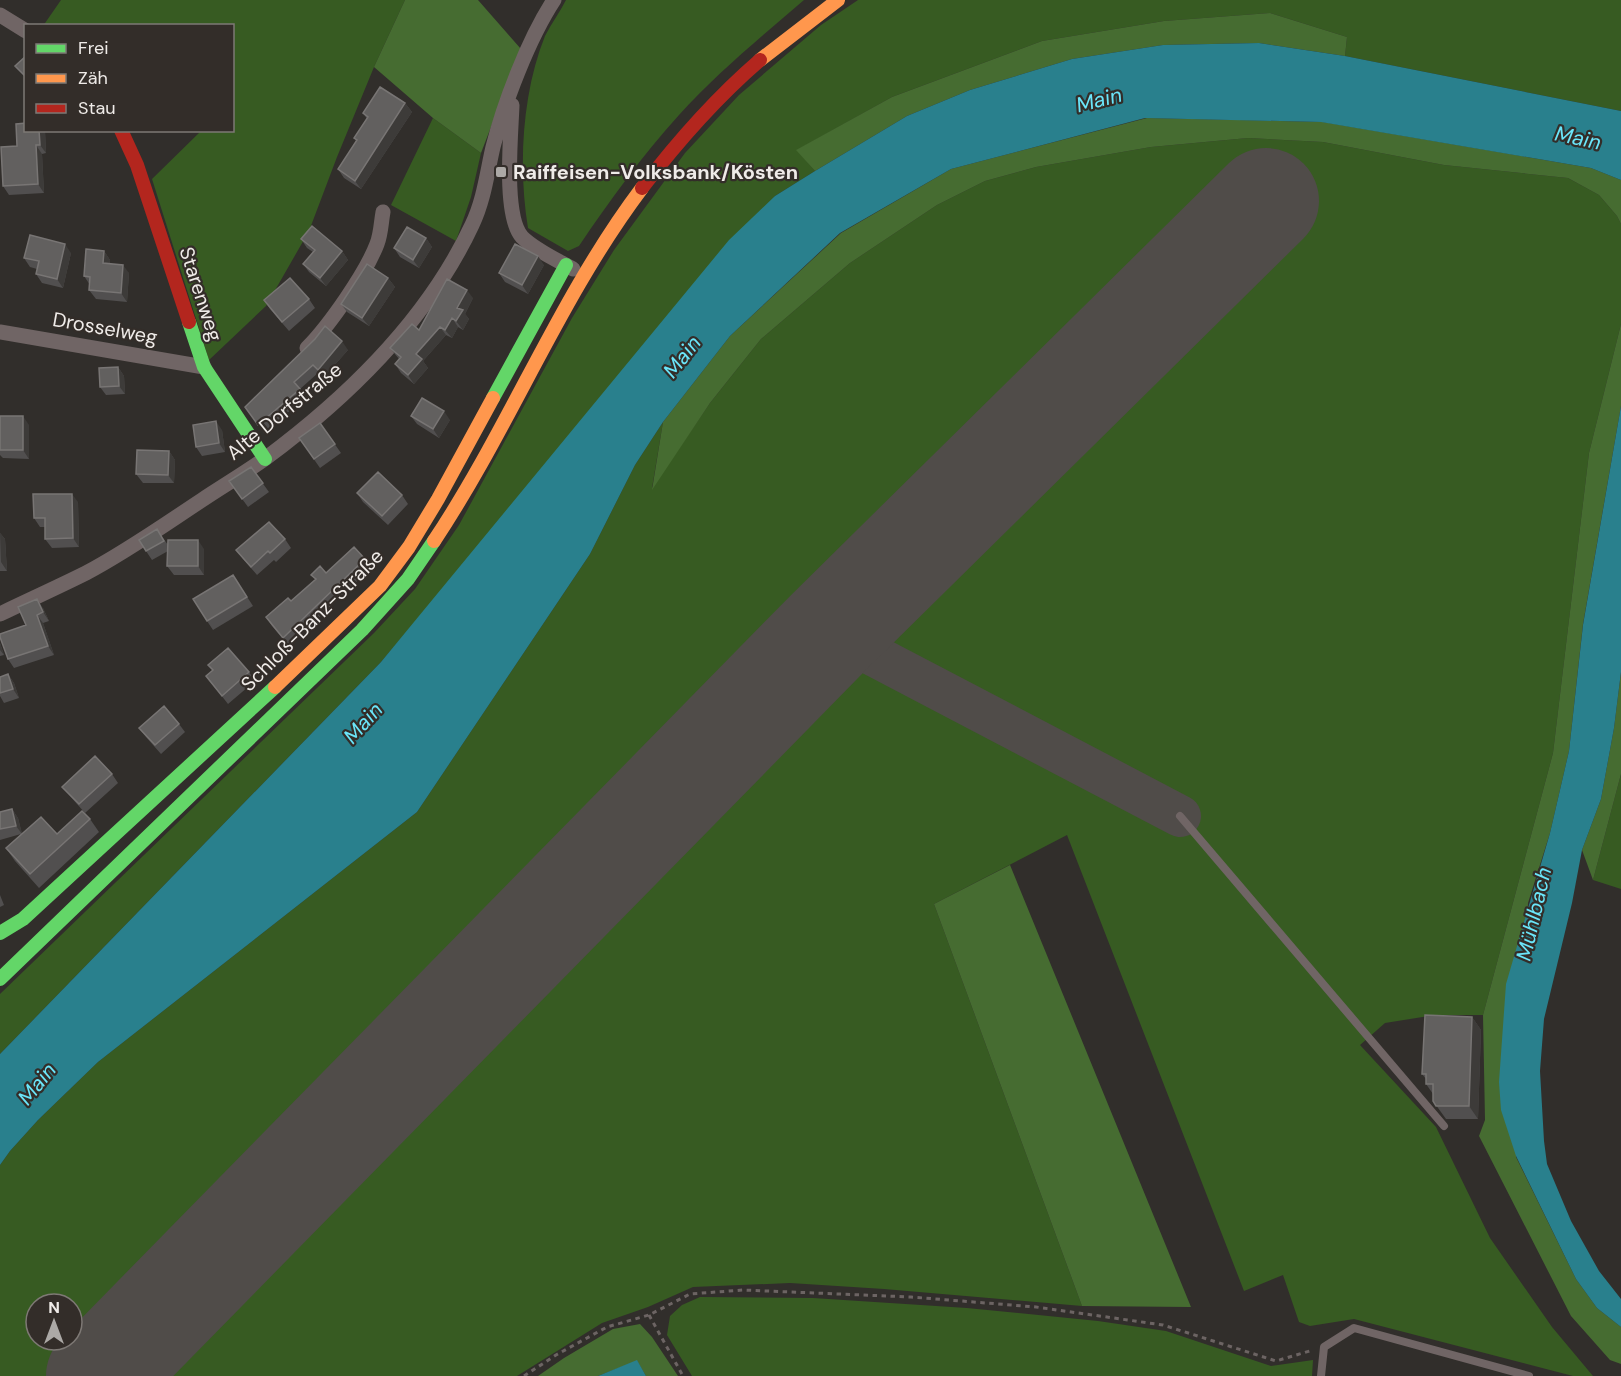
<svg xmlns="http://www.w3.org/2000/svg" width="1621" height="1376" font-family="'DM Sans',sans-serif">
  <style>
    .green { fill: #375b22; fill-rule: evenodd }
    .forest { fill: #466c31 }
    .water { fill: #29808d }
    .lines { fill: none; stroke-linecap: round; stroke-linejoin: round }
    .taxiway { stroke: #504c49; stroke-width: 42 }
    .runway { stroke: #504c49; stroke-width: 106 }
    .path { stroke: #6c6463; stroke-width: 3; stroke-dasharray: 4.5 4.5; stroke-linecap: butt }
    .lane { stroke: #706565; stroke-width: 8 }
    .street { stroke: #706565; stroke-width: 15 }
    .fast { stroke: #63d668; stroke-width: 14 }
    .slow { stroke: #ff974d; stroke-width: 14 }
    .jam { stroke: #b3261e; stroke-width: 14 }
    .wall { fill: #514f4f }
    .shaded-wall { fill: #3d3b39 }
    .building { fill: #62605f; stroke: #787574; stroke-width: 1.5 }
    .poi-dot { fill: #aca9a6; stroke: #332d29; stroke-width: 2 }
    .labels { text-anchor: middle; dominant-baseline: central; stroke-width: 4.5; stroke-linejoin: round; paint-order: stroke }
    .poi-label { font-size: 20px; font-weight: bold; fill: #efebe8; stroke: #332d29; text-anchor: start }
    .street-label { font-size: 20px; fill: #efebe8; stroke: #332d29 }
    .water-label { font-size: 21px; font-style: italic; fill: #6be6fa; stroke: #332d29 }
  </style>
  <rect width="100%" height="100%" fill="#312e2b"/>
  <path class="green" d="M61,0H405L374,67L337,157L309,231L266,306L209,360L152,179L201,131L232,130V26H43Z
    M566,0H804C761,37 717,73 679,115C642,156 610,200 579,246L568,251L528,228C518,168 522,93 545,36C551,24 560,12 566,0Z
    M858,0H1621V111L1345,56L1347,37L1270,13L1164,21L1042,41L892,97L797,150L815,171L775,196L381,662L0,1054V994L374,633L415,589L459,525L572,318L614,250L685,153L739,95L821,25Z
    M433,118L481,153L471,197L456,241L391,205Z
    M1248,138L1323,142L1444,165L1568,178L1599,195L1617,216L1621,224V324L1589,453L1553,753L1483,1015H1435L1385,1023L1360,1045L1436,1127L1490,1238L1552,1327L1593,1376H1573L1354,1319L1310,1326L1299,1322L1283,1275L1244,1291L1067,835L934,904L1082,1306L884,1289L790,1283L693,1287L648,1307L602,1323L517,1376H0V1165L10,1151L38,1120L98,1062L417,812L590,554L635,465L663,422L652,488L710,403L761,339L850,263L937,205L985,181L1036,167L1151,147ZM36,1304H72V1340H36Z
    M1621,774V889L1593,880Z
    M700,1297L813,1298L967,1308L1098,1321L1166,1331L1271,1366L1313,1360L1312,1376H692L667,1335L670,1316L682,1305Z"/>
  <path class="forest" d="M405,0H478L521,49L481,153L433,118L374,67Z
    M1270,13L1347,37L1345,56L1259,43L1163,45L1072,59L970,90L907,116L815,171L796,150L892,97L1042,41L1164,21Z
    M1147,118L1323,122L1591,168L1621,180V224L1617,216L1599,195L1568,178L1444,165L1323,142L1248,138L1151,147L1036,167L985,181L937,205L850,263L761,339L710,403L652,490L663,422L730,336L841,233L951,169Z
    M1621,324V406L1583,624L1569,751L1550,833L1528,903L1516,1157L1576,1279L1597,1308L1621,1327V1364L1610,1360L1571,1316L1479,1136L1485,1120L1483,1015L1553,753L1589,453Z
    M1621,672V774L1593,880L1582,850L1601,799L1614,728Z
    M1010,865L1191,1307L1082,1306L934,904Z
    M640,1324L652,1337L678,1376H646L637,1361L598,1376H538L564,1358L613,1329Z"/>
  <path class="water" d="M1259,43L1345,56L1621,111V180L1591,168L1321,122L1145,118L951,169L840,233L730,336L663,422L635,465L590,554L417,812L98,1062L38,1120L10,1151L0,1165V1054L381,662L729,240L775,196L815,171L907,116L970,90L1072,59L1163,45Z
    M1621,406V672L1614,728L1601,799L1582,850L1572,903L1544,1019L1540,1071L1544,1141L1547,1164L1571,1221L1599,1271L1621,1299V1327L1597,1308L1576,1279L1516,1156L1501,1110L1499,1082L1506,984L1550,833L1569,751L1583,625Z
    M637,1360L646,1376H598Z"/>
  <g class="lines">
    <path class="taxiway" d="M829,632L1180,816"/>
    <path class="runway" d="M99,1376L829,632L1266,201"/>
    <path class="path" d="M649,1315L683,1376
      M524,1376L556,1355L607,1327L649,1315L690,1294L743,1290L911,1297L1036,1307L1163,1325L1276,1361L1313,1350"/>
    <path class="lane" d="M1180,816L1444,1126
      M1321,1376L1324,1347L1354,1328L1529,1376"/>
    <path class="street" d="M0,15L26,31
      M512,105C511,135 503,216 522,237C535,250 557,260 573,269
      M0,332L204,367
      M307,348C329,326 366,273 377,244C381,234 381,223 383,212
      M0,614C29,600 58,587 86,573C126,552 164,525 202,500C223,486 245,473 266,458C348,397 428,319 472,225C484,200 487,173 493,147C504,103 529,38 554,0"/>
    <path class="fast" d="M189,322L204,367L265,459
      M493,398L566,265
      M0,933L23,919L275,687
      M0,979L362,630L408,579L434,541"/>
    <path class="slow" d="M760,60L838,0
      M434,541C510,427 559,298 642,188
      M275,687L380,586L409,547L438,499L493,398"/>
    <path class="jam" d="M121,130L137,165L189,322
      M642,188C678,141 716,98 760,60"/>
  </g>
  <path class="wall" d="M405,103L412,112L361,189L344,178L338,169L356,141L354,138L367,119L363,113Z
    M45,131L46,153L42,154L44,193L9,195L3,186L17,146Z
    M426,238L432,247L419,268L400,257L394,248Z
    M301,239L342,251L348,260L326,286L309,272L303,264L313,252L307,248Z
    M104,251L110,260V264L129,273L127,302L96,299L89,290L90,285L84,276Z
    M71,253L63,288L42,283L36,274L37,269L30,267L24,258Z
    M544,265L528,294L505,282L499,273Z
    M388,278L395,287L369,326L347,312L341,304Z
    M473,298L465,314L469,319L463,330L458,327L452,338L446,335L423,361L428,368L414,384L401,373L395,364L399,359L390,348L419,330Z
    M309,299L315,308L289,331L270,309L264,300Z
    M315,339L348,350L323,378L318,373L300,389L306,397L264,433L245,407Z
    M118,367L124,376L125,394L106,395L100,387Z
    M0,416L29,425V459L3,458L0,455Z
    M411,416L450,420L439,438L417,424Z
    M320,423L341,453L320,468L299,438Z
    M222,430L225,452L202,456L196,447Z
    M169,451L175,460L174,483H143L136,474Z
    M251,467L269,492L248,507L229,481Z
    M357,493L402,495L408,504L388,525L363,502Z
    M78,502L79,547L52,548L45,539V527H40L34,518Z
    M0,533L5,539L7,571H0Z
    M163,538L168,545L204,549V575H174L167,566L168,551L152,560L146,551Z
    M285,539L291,548L276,562L274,560L257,575L243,559L236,550Z
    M365,559L371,568L289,646L272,626L266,617L291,601L315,580L311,575L326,573Z
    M233,575L253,606L213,630L207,621Z
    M43,608L49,621L43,623L54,655L14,668L8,659L26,625Z
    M0,643L4,655L0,656Z
    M208,665L249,672L255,681L228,704L206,676L213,671Z
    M8,674L14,683L19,698L4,703L0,696V677Z
    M179,724L185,732L161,754L146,737L139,728Z
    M112,774L118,783L85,813L69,795L62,787Z
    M12,809L18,818L22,834H57L90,819L99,832L39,888L15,861L6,848L21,834L0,840V812Z
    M0,895L4,905L0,907Z
    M1472,1017L1481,1030L1478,1119H1446L1433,1101V1094L1426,1084V1079L1422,1074Z"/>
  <path class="shaded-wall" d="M405,103L412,112L361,189L355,181Z
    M39,130H44L45,131L46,153L40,145Z
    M36,145L42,154L44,193L38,184Z
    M426,238L432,247L419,268L413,260Z
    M65,244L71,253L63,288L57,279Z
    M104,251L110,260L109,272L103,263Z
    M342,251L348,260L326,286L320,278Z
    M538,256L544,265L528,294L522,285Z
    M123,265L129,273L127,302L121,293Z
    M388,278L395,287L369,326L362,318Z
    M467,290L473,298L465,314L469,319L463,330L456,321L457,308Z
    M452,318L458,327L452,338L445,330Z
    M440,327L446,335L423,361L428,368L414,384L408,375L416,354Z
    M342,341L348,350L323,378L318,370Z
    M118,367L124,376L125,394L119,386Z
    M444,411L450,420L439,438L433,429Z
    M23,416L29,425V459L23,450Z
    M216,421L222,430L225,452L219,443Z
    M169,451L175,460L174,483L168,475Z
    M72,494L78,502L79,547L73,538Z
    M0,533L5,539L7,571L1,562Z
    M198,540L204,549V575L198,566Z
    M37,599L43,608L49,621L43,612Z
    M37,615L43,623L54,655L48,646Z
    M0,643L4,655L0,650Z
    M8,674L14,683L19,698L13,689Z
    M12,809L18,818L22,834L16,826Z
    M1472,1017L1481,1030L1478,1119L1469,1106Z"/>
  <path class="building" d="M26,56V77L15,66Z
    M380,87L405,103L355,181L338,169L357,140L354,138L368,117L363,113Z
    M26,123V130H39L40,145H36L38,184L3,186L1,147L17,146L16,124Z
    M312,226L342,251L320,278L303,264L315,250L301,239Z
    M407,227L426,238L413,260L394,248Z
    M30,235L65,244L57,279L36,274L39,261L24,258Z
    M515,244L538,256L522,285L499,273Z
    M86,249L104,251L103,263L123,265L121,293L89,290L90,277L84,276Z
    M367,264L388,278L362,318L341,304Z
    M290,278L309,299L282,322L264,300Z
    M447,279L467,290L457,308L463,310L456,321L452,318L445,330L440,327L416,354L422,359L408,375L395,364L401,357L390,348L412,324L419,330Z
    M325,326L342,341L318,370L313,365L294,382L300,389L258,425L245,407L315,339Z
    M118,367L119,386L100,387L99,368Z
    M422,398L444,411L433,429L411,416Z
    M0,416H23V450H0Z
    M216,421L219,443L196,447L193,425Z
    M320,423L335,444L314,459L299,438Z
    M137,450L169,451L168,475L136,474Z
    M251,467L263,483L242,499L229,481Z
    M378,472L402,495L382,516L357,493Z
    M33,494H72L73,538L45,539V518H34Z
    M269,522L285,539L270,553L268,551L251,567L236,550Z
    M157,529L164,541L146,551L139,540Z
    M168,540H198V566H167Z
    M354,547L365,559L283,638L266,617L288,598L291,601L316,579L311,575L320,566L326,573Z
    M233,575L247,597L207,621L193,599Z
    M37,599L43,612L37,615L48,646L8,659L0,637V634L26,625L18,607Z
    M228,648L249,672L222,696L206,676L213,670L208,665Z
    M8,674L13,689L0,693V677Z
    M164,706L179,724L155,745L139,728Z
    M95,756L112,774L79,804L62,787Z
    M12,809L16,826L0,829V812Z
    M82,811L90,819L30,874L6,848L41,817L57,834Z
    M1425,1015L1472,1017L1469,1106H1436L1433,1101V1084H1426V1074H1422Z"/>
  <rect class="poi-dot" x="495" y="166" width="12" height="12" rx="3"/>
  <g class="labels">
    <g class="poi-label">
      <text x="513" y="172">Raiffeisen-Volksbank/Kösten</text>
    </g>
    <g class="street-label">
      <text transform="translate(201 294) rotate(72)">Starenweg</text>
      <text transform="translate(105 328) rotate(10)">Drosselweg</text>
      <text transform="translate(284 411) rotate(-39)">Alte Dorfstraße</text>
      <text transform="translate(312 620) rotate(-45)">Schloß-Banz-Straße</text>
    </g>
    <g class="water-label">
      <text transform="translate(1099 100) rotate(-14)">Main</text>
      <text transform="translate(1578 138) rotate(12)">Main</text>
      <text transform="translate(682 357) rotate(-52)">Main</text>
      <text transform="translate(363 723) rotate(-48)">Main</text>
      <text transform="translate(1534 914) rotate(-77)">Mühlbach</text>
      <text transform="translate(37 1084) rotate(-51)">Main</text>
    </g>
  </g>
  <rect x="24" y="24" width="210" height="108" fill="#332d29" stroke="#7e7975" stroke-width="1.5"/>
  <rect x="36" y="44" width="30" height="9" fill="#63d668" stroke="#7e7975" stroke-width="1.5"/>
  <text x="78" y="54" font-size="18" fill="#efebe8">Frei</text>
  <rect x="36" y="74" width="30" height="9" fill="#ff974d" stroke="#7e7975" stroke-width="1.5"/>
  <text x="78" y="84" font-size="18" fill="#efebe8">Zäh</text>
  <rect x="36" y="104" width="30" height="9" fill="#b3261e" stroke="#7e7975" stroke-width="1.5"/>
  <text x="78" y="114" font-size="18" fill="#efebe8">Stau</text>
  <g transform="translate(54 1322)"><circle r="28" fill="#332d29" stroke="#7e7975" stroke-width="1.5"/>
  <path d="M0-4.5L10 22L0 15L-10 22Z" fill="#aca9a6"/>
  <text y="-9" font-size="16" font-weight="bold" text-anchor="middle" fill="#efebe8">N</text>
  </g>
</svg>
